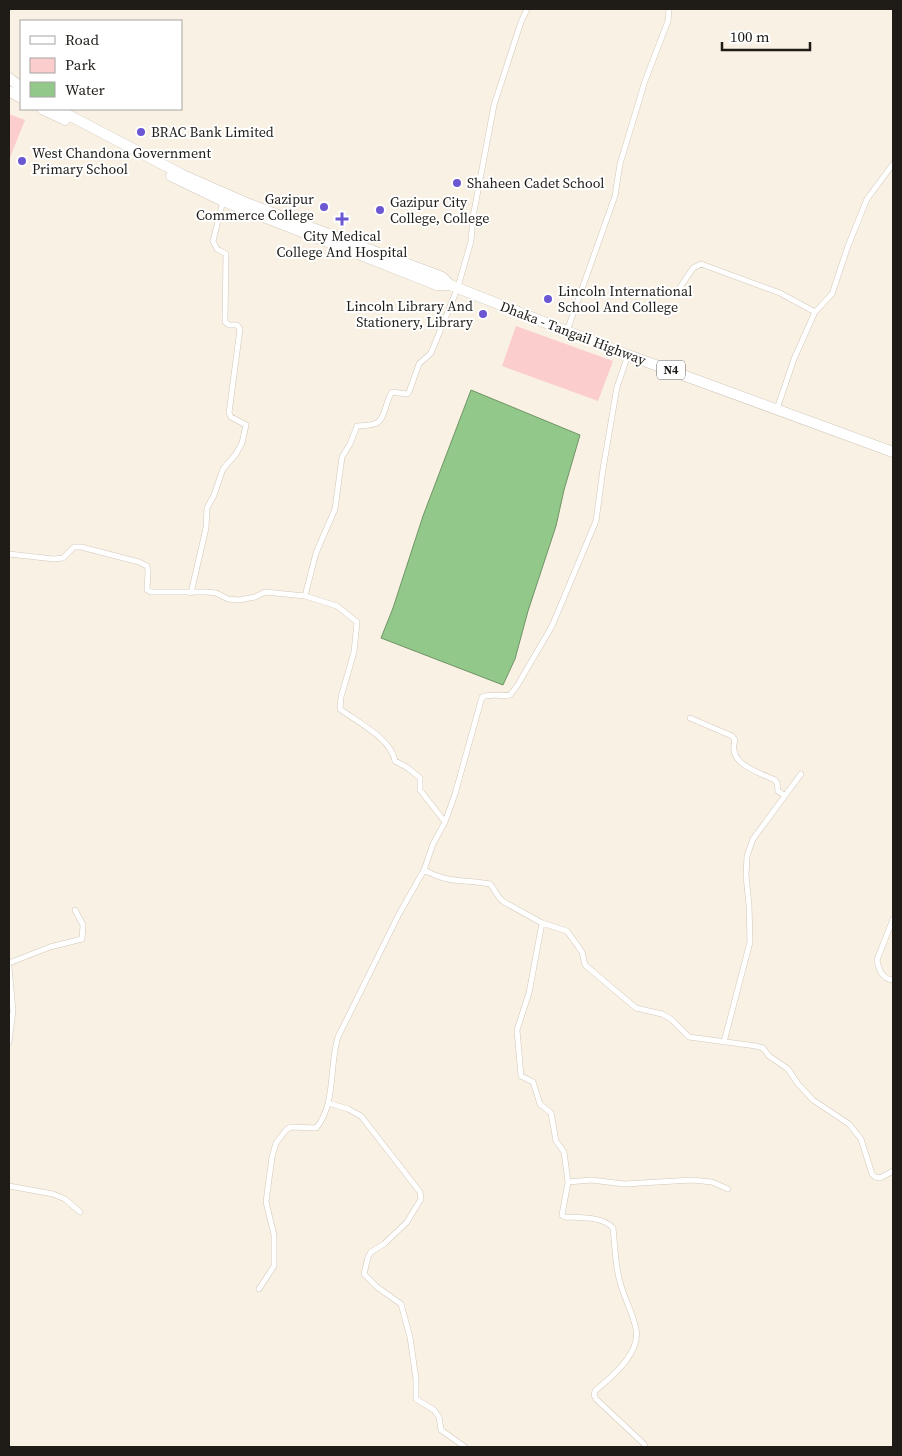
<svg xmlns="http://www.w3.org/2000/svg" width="902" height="1456" font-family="'Source Serif 4',serif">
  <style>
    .green { fill: #fccdcd }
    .water { fill: #92c889; stroke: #709467 }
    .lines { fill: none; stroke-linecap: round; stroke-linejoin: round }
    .street-casing { stroke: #d1c8bb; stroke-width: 6 }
    .highway-casing { stroke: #d1c8bb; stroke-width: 11 }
    .street { stroke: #fff; stroke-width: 5 }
    .highway { stroke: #fff; stroke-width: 10 }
    .poi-dot { fill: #6a57d1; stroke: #fff; stroke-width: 2 }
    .labels { text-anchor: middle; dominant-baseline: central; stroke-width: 4; stroke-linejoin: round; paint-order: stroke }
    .shield { fill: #fff; stroke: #62605d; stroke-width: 1 }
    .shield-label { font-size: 12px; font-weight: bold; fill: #1f1c17 }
    .poi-label { font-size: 14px; fill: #1f1c17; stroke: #fff; text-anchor: start }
    .street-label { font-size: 14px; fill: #1f1c17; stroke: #fff }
  </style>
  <rect width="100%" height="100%" fill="#f9f1e3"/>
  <path class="green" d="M9,114L25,120L9,160Z
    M516,326L613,361L598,401L502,366Z"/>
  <path class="water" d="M471,390L580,435L564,490L556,526L528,611L515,659L503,685L381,638L393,608L423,516Z"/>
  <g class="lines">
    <g class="street-casing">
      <path id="street" d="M679,289L693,268L701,264L780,293L815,312
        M567,331L615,196L620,164L645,81L668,21L669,9
        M777,409L794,359L815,312L832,294L848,246L867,199L893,164
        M9,554L54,559L63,558L74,547H81L139,562L147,566L148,572L147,590L151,592H207L216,593L228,599L239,600L255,597L265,592L305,596L337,606L357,622L354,652L341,697L340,709C357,722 391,738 395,761L408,768L420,778V790L445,822
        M191,593L206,528L207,508L214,495L223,469L236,454L242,443L246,425L231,417L229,413L240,329L237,325H229L225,322L226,254L217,249L213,241L223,201
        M305,596L316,553L335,509L342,457L350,444L357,426C363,425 369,426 374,424C386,421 385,401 392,392L407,394L409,392L419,364L431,353L458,287L471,241L473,217L494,105L521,22L527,9
        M690,718L732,736L735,740C727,764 758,772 775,780L777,783L778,791L784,795
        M424,870C450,884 463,879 490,884C496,890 497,898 504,902L542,923L567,931L582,952L585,965L636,1008L662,1014L671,1019L689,1037L756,1046L763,1048L769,1056L788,1069L798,1084L813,1100L849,1124L861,1139L872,1174L875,1177L880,1178L893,1171
        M893,919L877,960C879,970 882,979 893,980
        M542,923L529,993L517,1030L521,1076L533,1082L540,1104L551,1113L556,1141L564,1152L568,1182L562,1215L564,1217C580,1218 602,1216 613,1228C615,1245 615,1265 620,1282C624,1298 633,1313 636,1329C641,1354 611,1377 595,1391L594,1395L596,1399L644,1444L645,1447
        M9,963L50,947L82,939L83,925L75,910
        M9,967L13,1011L9,1042
        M724,1042L750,942L749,905L746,875L747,856L753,839L801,774
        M328,1103L348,1109L361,1116L420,1192L421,1199L407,1222L384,1244L371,1252L368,1257L364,1274L377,1287L401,1304L410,1337L416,1379V1399L434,1410L439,1417L441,1430L465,1447
        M568,1182L591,1180L624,1184L692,1180L712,1182L728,1189
        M9,1186L53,1194L65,1199L80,1212
        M259,1289L274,1266V1235L266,1202L272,1157L276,1143L286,1130L291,1127L316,1128C336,1106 329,1065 338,1037L399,914L424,870L433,844L445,822L455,794L482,697C491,693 500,697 510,695L517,686L552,626L596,521L603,469L617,387L628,355"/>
    </g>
    <g class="highway-casing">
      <path id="highway" d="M9,78L21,87
        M9,91L21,98
        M42,109L65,120
        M57,109L183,175L249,204L442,277L450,285L628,355L893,452
        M171,176L223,201L437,285H450"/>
    </g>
    <use href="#street" class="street"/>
    <use href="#highway" class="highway"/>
  </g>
  <g class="poi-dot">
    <circle cx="141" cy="132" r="5"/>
    <circle cx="22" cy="161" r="5"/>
    <circle cx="457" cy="183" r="5"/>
    <circle cx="324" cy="207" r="5"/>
    <circle cx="380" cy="210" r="5"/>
    <path d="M339.5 211.5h5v5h5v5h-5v5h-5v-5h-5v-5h5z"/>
    <circle cx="548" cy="299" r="5"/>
    <circle cx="483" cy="314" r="5"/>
  </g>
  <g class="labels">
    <rect class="shield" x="657" y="360.5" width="28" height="19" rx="4"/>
    <g class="shield-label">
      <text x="671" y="370">N4</text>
    </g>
    <g class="poi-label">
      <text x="151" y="132">BRAC Bank Limited</text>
      <text x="32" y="153">West Chandona Government<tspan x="32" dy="16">Primary School</tspan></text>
      <text x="467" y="183">Shaheen Cadet School</text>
      <text x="314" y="199" text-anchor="end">Gazipur<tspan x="314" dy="16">Commerce College</tspan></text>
      <text x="390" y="202">Gazipur City<tspan x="390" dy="16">College, College</tspan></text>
      <text x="342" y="236" text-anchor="middle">City Medical<tspan x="342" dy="16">College And Hospital</tspan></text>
      <text x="558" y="291">Lincoln International<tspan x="558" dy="16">School And College</tspan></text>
      <text x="473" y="306" text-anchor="end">Lincoln Library And<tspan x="473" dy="16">Stationery, Library</tspan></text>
    </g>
    <g class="street-label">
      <text transform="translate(573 333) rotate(21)">Dhaka - Tangail Highway</text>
    </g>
  </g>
  <rect width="902" height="1456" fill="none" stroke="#1f1c17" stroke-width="20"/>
  <rect x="20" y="20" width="162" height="90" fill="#ffffff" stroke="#a5a4a2"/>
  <rect x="30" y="36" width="25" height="8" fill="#ffffff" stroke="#a5a4a2"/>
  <text x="65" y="45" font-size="15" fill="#1f1c17">Road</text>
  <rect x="30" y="58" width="25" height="15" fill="#fccdcd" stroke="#a5a4a2"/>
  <text x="65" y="70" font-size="15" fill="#1f1c17">Park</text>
  <rect x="30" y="82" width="25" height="15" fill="#92c889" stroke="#a5a4a2"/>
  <text x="65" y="95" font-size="15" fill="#1f1c17">Water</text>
  <path d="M722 42v8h88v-8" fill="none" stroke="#1f1c17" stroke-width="2.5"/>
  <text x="730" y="42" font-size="15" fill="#1f1c17" stroke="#ffffff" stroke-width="4" paint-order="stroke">100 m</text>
</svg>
